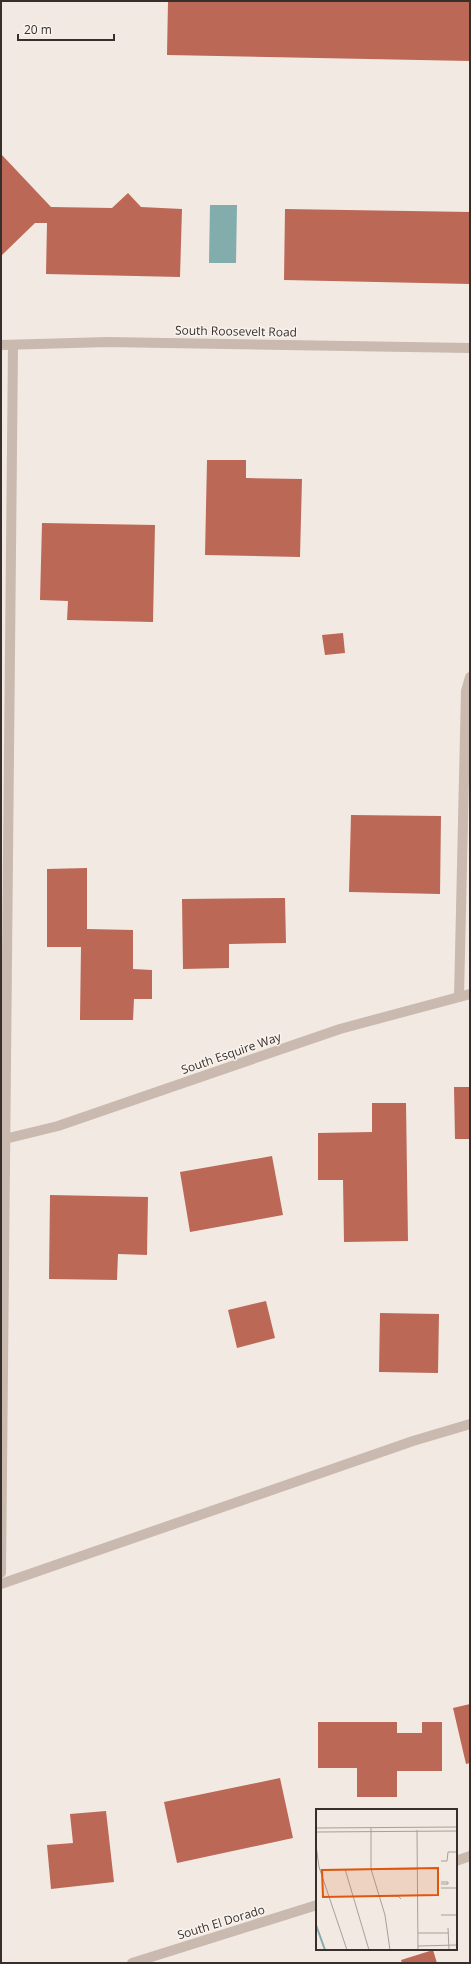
<svg xmlns="http://www.w3.org/2000/svg" width="471" height="1964" font-family="'Open Sans',sans-serif">
  <style>
    .water { fill: #83acac }
    .building { fill: #bc6856 }
    .lines { fill: none; stroke-linecap: round; stroke-linejoin: round }
    .lane { stroke: #c9b9ae; stroke-width: 10 }
    .street { stroke: #c9b9ae; stroke-width: 10 }
    .labels { text-anchor: middle; dominant-baseline: central; stroke-width: 3; stroke-linejoin: round; paint-order: stroke }
    .street-label { font-size: 12px; fill: #382f2c; stroke: #f9f3ee }
    .inset-river { fill: none; stroke: #83acac; stroke-width: 2 }
    .inset-road { fill: none; stroke: #a89f99; stroke-width: 1 }
    .view { fill: #df570e; fill-opacity: 0.15; stroke: #df570e; stroke-width: 2 }
    .inset-edge { fill: none; stroke: #382f2c; stroke-width: 2 }
  </style>
  <rect width="100%" height="100%" fill="#f2e9e2"/>
  <path class="water" d="M210,205H237L236,263H209Z"/>
  <path class="building" d="M168,1H470V61L167,55Z
    M1,154L51,207L112,208L128,193L141,207L182,209L180,277L46,274L47,223H35L2,255Z
    M285,209L470,212V284L284,280Z
    M207,460H246V478L302,479L300,557L205,555Z
    M42,523L155,525L153,622L67,620L68,601L40,600Z
    M343,633L345,653L325,655L322,635Z
    M351,815L441,816L440,894L349,892Z
    M87,868V929L133,930V969L152,970V999H134L133,1020H80L81,947H47V869Z
    M285,898L286,943L229,944V968L183,969L182,899Z
    M454,1087H470V1139H455Z
    M372,1103H406L408,1241L344,1242L343,1180H318V1133L372,1132Z
    M272,1156L283,1215L190,1232L180,1172Z
    M50,1195L148,1197L147,1255L118,1254L117,1280L49,1279Z
    M266,1301L275,1338L237,1348L228,1310Z
    M380,1313L439,1314L438,1373L379,1372Z
    M470,1704V1763L466,1764L453,1708Z
    M318,1722H397V1733H422V1722H442V1771H397V1797H357V1768H318Z
    M280,1778L293,1838L177,1863L164,1802Z
    M106,1811L114,1882L51,1889L47,1845L73,1843L70,1814Z
    M433,1950L437,1963H402L401,1960Z"/>
  <g class="lines">
    <path class="lane" d="M459,997L466,691L470,677
      M1,1573L13,345
      M1,1584L413,1441L470,1424"/>
    <path class="street" d="M1,345L108,342L470,348
      M1,1140L58,1126L340,1029L470,994
      M456,1861L470,1856
      M132,1963L317,1905"/>
  </g>
  <g class="labels">
    <g class="street-label">
      <text transform="translate(236 331) rotate(1)">South Roosevelt Road</text>
      <text transform="translate(231 1053) rotate(-19)">South Esquire Way</text>
      <text transform="translate(221 1922) rotate(-17)">South El Dorado</text>
    </g>
  </g>
  <g transform="translate(316 1809)">
    <rect width="141" height="141" fill="#f2e9e2"/>
    <path class="inset-river" d="M0,116L9,141"/>
    <path class="inset-road" d="M0,19L141,18M55,19V60L69,106L74,141M101,21L102,141M0,23L141,22M0,36L3,58L31,141M125,52H131L132,43H141M29,60L53,141M4,61L101,60M125,73H132V75H125M125,79H141M64,87H82L85,90M125,106H141M132,119L133,141M102,124H133M102,137L141,136"/>
    <path class="view" d="M122,59V86L7,88L6,61Z"/>
    <rect width="141" height="141" class="inset-edge"/>
  </g>
  <rect width="471" height="1964" fill="none" stroke="#382f2c" stroke-width="4"/>
  <path d="M18 34v6h96v-6" fill="none" stroke="#382f2c" stroke-width="2"/>
  <text x="24" y="34" font-size="12" fill="#382f2c" stroke="#f9f3ee" stroke-width="3" paint-order="stroke">20 m</text>
</svg>
